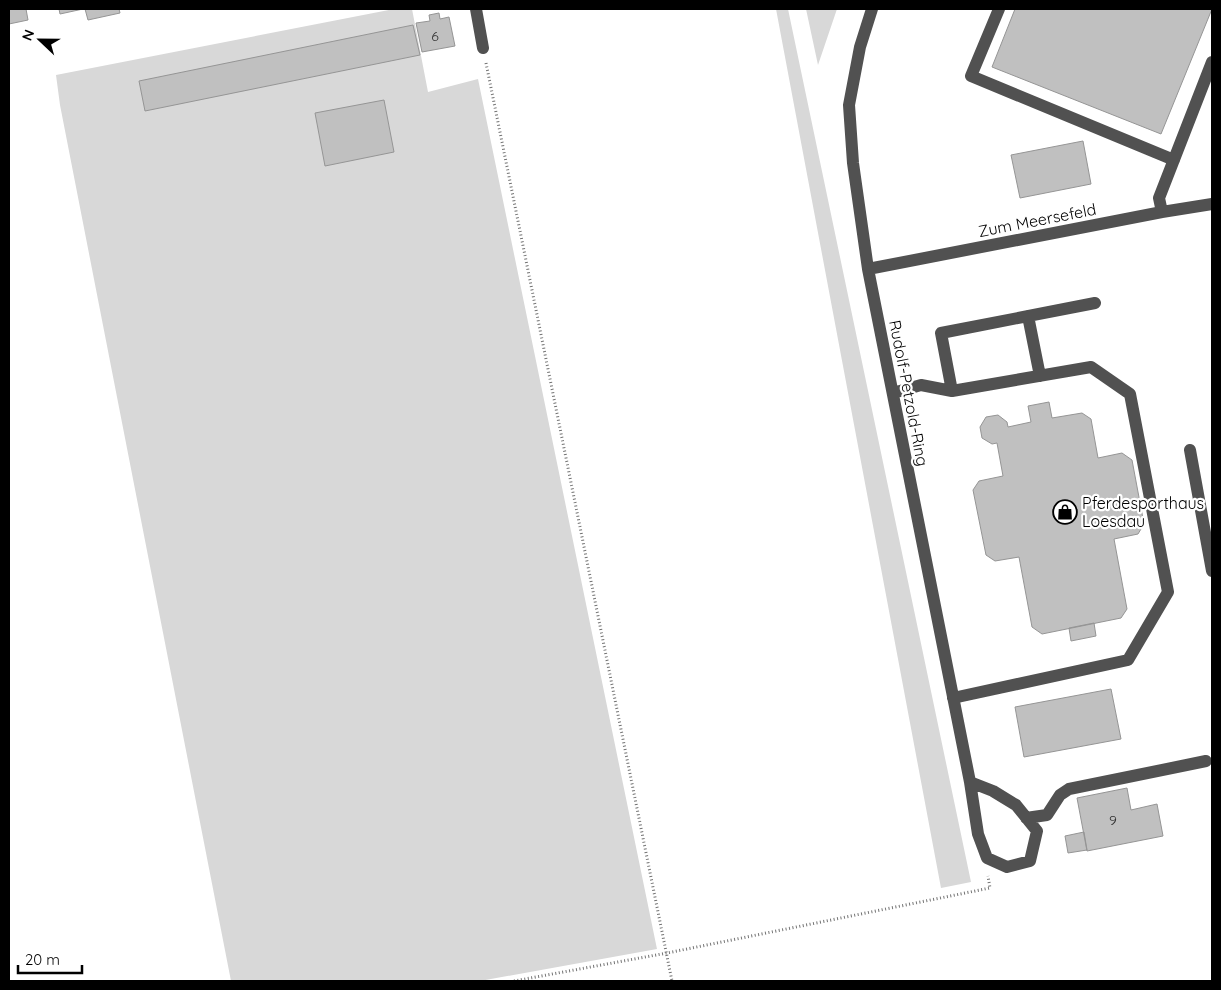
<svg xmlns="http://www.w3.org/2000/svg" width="1221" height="990" font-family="Quicksand,sans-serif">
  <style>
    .green { fill: #d8d8d8 }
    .building { fill: #c0c0c0; stroke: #959595 }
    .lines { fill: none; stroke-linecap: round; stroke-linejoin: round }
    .path { stroke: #737373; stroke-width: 3; stroke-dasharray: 1 2.5; stroke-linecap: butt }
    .minor { stroke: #515151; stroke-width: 12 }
    .labels { text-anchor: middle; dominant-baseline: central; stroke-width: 4.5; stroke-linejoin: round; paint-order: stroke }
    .number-label { font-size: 14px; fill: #303030 }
    .street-label { font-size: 16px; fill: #000; stroke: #fff }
    .poi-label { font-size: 16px; fill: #000; stroke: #fff; text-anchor: start }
  </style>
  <rect width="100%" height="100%" fill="#fff"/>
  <path class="green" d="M394,9H412L428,92L478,79L657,949L480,981H231L60,105L56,75Z
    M776,9H788L971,882L941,888Z
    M806,9H837L818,65Z"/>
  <path class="building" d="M9,9H26L28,20L9,24Z
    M59,9H83L60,14Z
    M85,9H119L120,13L88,20Z
    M1015,9H1212L1161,134L992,67Z
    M439,13L440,19L449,17L455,46L422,52L416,23L430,21L429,15Z
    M413,25L420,55L145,111L139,81Z
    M384,100L394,152L325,166L315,113Z
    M1083,141L1091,184L1020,198L1011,155Z
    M1049,402L1052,418L1082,413L1091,419L1098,458L1122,453L1132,460L1144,524L1138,534L1114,539L1127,609L1121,618L1042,634L1032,627L1019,557L995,561L986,555L973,490L979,481L1003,476L997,443L992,444L982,438L980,427L986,417L998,415L1007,422L1008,427L1031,422L1028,406Z
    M1094,623L1096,636L1071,641L1069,628Z
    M1111,689L1121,739L1024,757L1015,707Z
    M1127,788L1131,810L1157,804L1163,836L1087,851L1077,798Z
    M1084,832L1087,850L1068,853L1065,836Z"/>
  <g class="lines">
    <path class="path" d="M486,63L672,981
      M514,981L667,953L990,888L988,876"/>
    <path class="minor" d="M476,9L483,48
      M872,9L860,47L849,105L853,163L868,269L970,782L978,834L987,858L1007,867L1030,861L1037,831L1016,805L993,791L970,782
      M999,9L971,76L1174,160
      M1162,212L1159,198L1212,62
      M868,269L1162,212L1212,204
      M1028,316L1040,376
      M952,391L941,333L1095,303
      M893,393L921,385L952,391L1091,367L1130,394L1168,592L1128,660L953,698
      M1190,450L1212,571
      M1026,818L1047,815L1060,795L1069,789L1206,761"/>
  </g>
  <defs>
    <g id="shop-ring" transform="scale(1.25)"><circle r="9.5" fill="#fff" stroke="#000" stroke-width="1.5"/><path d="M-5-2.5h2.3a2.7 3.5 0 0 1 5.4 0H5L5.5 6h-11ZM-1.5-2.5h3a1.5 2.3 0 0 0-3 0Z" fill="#000"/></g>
  </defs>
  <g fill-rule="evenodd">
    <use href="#shop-ring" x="1065" y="512"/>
  </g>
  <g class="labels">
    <g class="number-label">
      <text x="435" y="36">6</text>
      <text x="1113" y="820">9</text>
    </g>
    <g class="street-label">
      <text transform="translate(1037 220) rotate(-11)">Zum Meersefeld</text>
      <text transform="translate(909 393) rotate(79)">Rudolf-Petzold-Ring</text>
    </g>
    <g class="poi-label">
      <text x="1082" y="503">Pferdesporthaus<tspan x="1082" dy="18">Loesdau</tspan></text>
    </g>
  </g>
  <rect width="1221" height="990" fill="none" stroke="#000000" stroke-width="20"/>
  <g transform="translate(40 40) rotate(292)" stroke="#ffffff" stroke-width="4" paint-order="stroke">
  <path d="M0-4L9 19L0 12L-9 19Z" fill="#000000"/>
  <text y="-8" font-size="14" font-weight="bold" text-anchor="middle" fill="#000000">N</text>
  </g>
  <path d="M18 965v8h64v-8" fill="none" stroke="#000000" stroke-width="2.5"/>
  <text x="25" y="965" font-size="15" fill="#000000" stroke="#ffffff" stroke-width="4" paint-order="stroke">20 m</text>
</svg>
